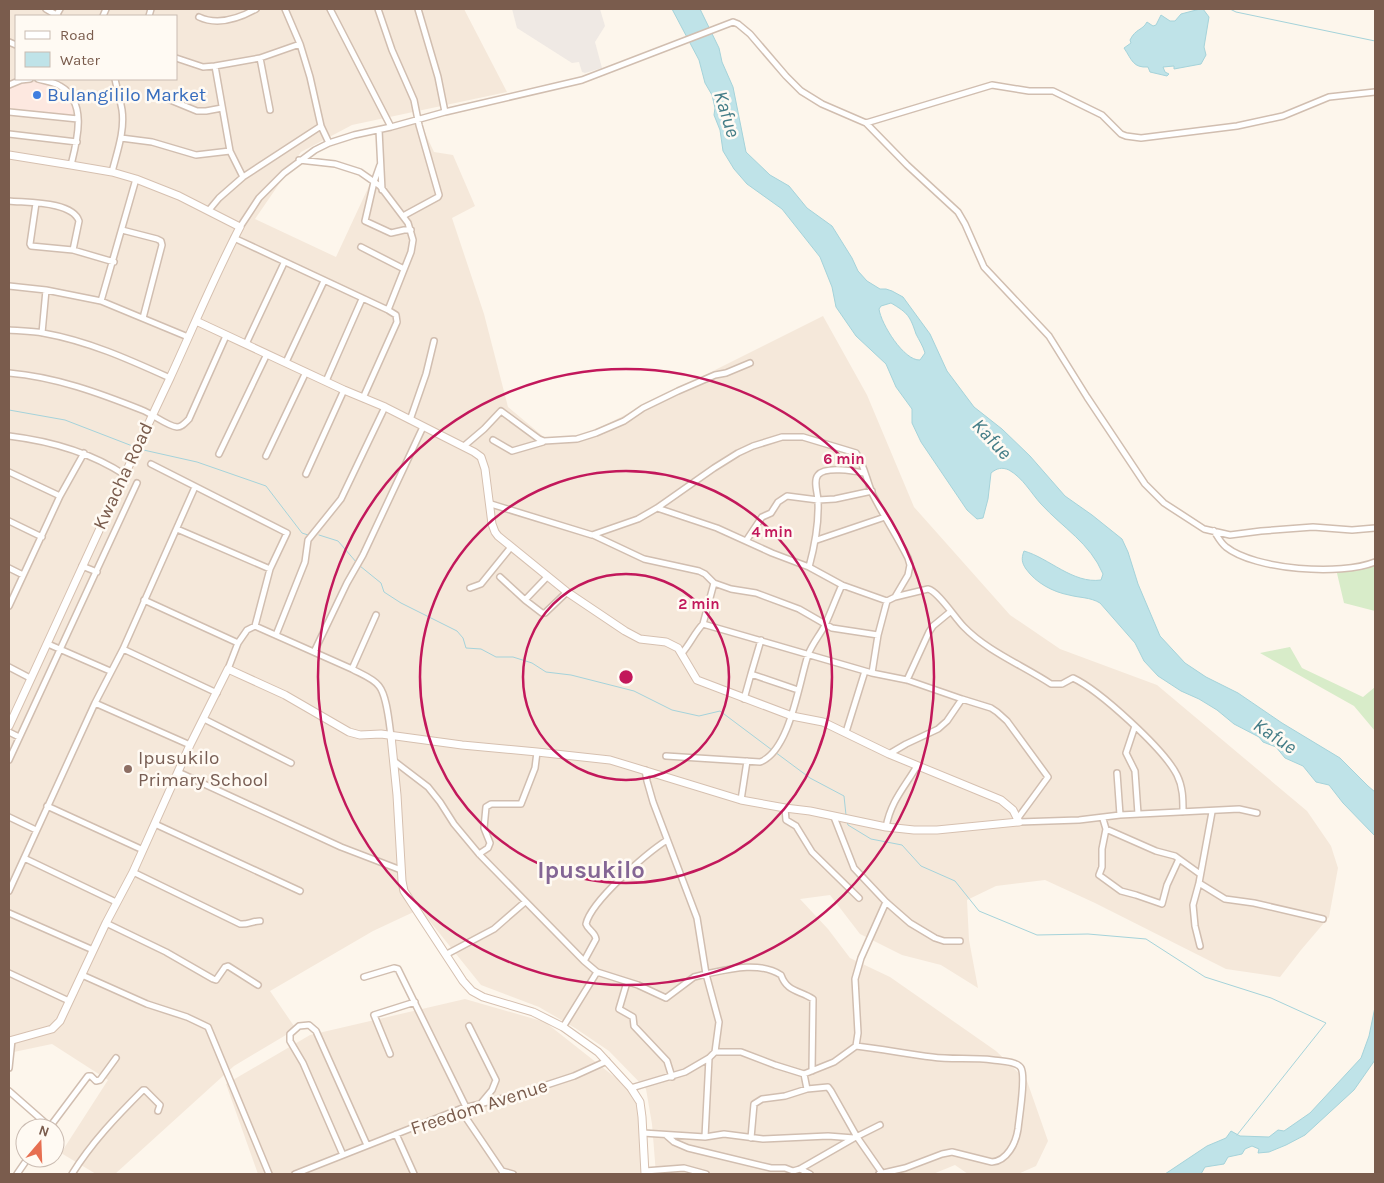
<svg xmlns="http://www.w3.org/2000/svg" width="1384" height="1183" font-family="Karla,sans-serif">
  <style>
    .residential { fill: #f5e8da; fill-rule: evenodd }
    .commercial { fill: #fde8e0 }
    .industrial { fill: #efe9e4 }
    .green { fill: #d8ecc9 }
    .water { fill: #bfe3e8; stroke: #a5d3da; fill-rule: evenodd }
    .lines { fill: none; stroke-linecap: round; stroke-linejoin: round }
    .stream { stroke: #a5d3da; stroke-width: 1 }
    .street-casing { stroke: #d1beb0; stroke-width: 8 }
    .secondary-casing { stroke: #d6c0b0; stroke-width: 9 }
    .street { stroke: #fff; stroke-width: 5 }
    .secondary { stroke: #fff; stroke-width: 7 }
    .ring { fill: none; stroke: #c2185b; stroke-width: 2.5 }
    .shop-dot { fill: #3f7fe0; stroke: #fffaf3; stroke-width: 2 }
    .education-dot { fill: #8d6e63; stroke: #fffaf3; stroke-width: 2 }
    .labels { text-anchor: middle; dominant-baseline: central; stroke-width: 5; stroke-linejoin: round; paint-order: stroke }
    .shop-label { font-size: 19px; fill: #366cbe; stroke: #fffaf3; text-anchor: start }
    .street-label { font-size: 19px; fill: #7a5c4d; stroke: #fffaf3 }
    .education-label { font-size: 19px; fill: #785e54; stroke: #fffaf3; text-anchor: start }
    .water-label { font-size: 20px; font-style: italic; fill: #437c86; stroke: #fffaf3 }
    .district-label { font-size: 24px; font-weight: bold; fill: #846695; stroke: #fffaf3 }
    .centre { fill: #c2185b; stroke: #fffaf3; stroke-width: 2.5 }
    .ring-label { font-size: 15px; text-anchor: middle; font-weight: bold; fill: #c2185b; stroke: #fffaf3; stroke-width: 5; stroke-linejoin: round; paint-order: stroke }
  </style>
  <rect width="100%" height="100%" fill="#fdf6ec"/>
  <path class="residential" d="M9,9H464L507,92L352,125L301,152L255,219L336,257L382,158L380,128L418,118L434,152L453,155L475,206L452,218L484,314L508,407L545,438L562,439L583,436L823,316L867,395L914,507L1010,615L1060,649L1157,685L1307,811L1331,846L1338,868L1329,917L1301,950L1280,977L1226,969L1095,903L1045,880L996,886L967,900L969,940L978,988L941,965L902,955L860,934L830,895L800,899L828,929L850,958L890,977L996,1051L1027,1081L1048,1141L1036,1166L1018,1174H968L955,1165L933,1174H656L652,1124L646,1089L609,1051L575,1028L539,1007L481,985L420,909L373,931L270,991L296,1029L234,1066L115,1174H96L61,1153L108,1080L52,1044L9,1053ZM16,16H176V79H16Z
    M465,999L545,1022L635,1093L644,1113L649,1174H258L226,1084L310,1035Z"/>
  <path class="commercial" d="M36,82L51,86L61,91L72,107L73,115L9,108V90L14,86L24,83Z"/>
  <path class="industrial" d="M512,9H600L605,26L595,42L602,68L585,73L582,72L579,62L572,63L517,28Z"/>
  <path class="green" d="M1375,562V611L1344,603L1336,569Z
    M1290,647L1302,668L1363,697L1375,687V731L1354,706L1260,653Z"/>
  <path class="water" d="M672,9H700L719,48L722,62L733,87L746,152L770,175L789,186L807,208L832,226L852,258L858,271L867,281L880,289H886L892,291L903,297L930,334L947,371L974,407L1002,429L1030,456L1065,496L1092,515L1122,539L1128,552L1138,584L1160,636L1185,663L1206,677L1238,693L1282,723L1340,758L1368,786L1375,792V836L1343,803L1329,785L1316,782L1303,766L1285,758L1276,747L1263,742L1259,737L1234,724L1217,710L1199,699L1181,691L1158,676L1144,661L1135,643L1100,603C1090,597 1080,598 1069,595C1053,592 1036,583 1026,569C1022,563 1021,559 1024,551C1049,558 1073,584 1101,580L1103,574C1090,543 1063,528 1041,504C1031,493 1023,478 1009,470C1002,467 997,468 991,473L988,499L983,518L977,519L967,510L921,442L912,423V409L896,387L886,364L856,336L836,307L832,287L820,257L782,209L747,184L734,169L723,151L720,130L714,115L715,108L712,95L705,83L699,60ZM891,303C908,313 910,316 916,334C919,340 923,346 925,353L920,360C904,361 881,324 879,309L881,306Z
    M1200,9H1203L1209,17L1204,47L1206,55L1201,64L1174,69V66L1163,67L1165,72L1169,74L1167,76L1150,72L1148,67C1133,68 1132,60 1124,48L1131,43L1130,40C1136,28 1142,31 1147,22L1153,26L1156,25L1161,15L1170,21H1175L1181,14Z
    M1375,988V1060L1354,1090L1305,1135L1286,1145L1269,1152L1258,1153L1259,1149L1252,1146L1245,1149L1242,1154L1228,1157L1224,1164L1205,1167L1201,1174H1165L1207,1146L1226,1138L1231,1131L1240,1136L1269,1137L1278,1130L1284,1131L1310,1113L1361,1058L1369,1036L1375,1007Z"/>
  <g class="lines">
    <path class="stream" d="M1230,9L1236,12L1375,41
      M9,410L65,420L135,447
      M139,449L197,462L266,486L302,533L308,535
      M319,535L338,541L357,563
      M360,566L381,583L384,592L401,603L457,631L463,638L466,648L481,649L496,657H513L532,663L546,672L571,675L634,691L672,710L699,716L720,711L772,750
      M775,752L810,778L844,796L846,815
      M847,822L848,825L871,839L902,845L921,866L955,881L979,911L1037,935L1088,934L1146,939L1205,977L1271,998L1326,1023L1237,1135"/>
    <g class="street-casing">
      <path id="street" d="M46,9L58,16
        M330,9L391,127
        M378,9L392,50L414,100L419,125L439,195L438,197L403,216
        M418,9L438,77L445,112
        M56,16L60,9
        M103,16L106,9
        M149,16L151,9
        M199,17C218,26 238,19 256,9
        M9,42L16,45
        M176,58L203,67L215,66
        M260,58L270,110
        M38,79C45,81 54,82 60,86C88,102 77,141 71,165
        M9,85L21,80L30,79
        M163,97L197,111H206L222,108
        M9,112L78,119
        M866,123L907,165L958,212L965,224L984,267L1049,336L1087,397L1145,484L1164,503L1204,529L1230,535L1261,531L1313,527L1352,530L1375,528
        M321,126L329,143
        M379,130L382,190
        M9,134L77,142
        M121,138L152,142L196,155L230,151L243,177
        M230,151L215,66L260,58L300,44
        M299,160L335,164L360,172L380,186L408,223L413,240L411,252L388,310
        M380,165L374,182L365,221L391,233L404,230H411
        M112,172C117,152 125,131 122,110C120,99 117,89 115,79
        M9,201C27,203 72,201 79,221L73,250
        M36,203L30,244L31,246L73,250L114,262
        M209,210L219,198L243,177L321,126L310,77L300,44L285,9
        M240,227L259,198L284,173L315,150L329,143L354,135L391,127L445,112L582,80L733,22L738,24L750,34L786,76L801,91L822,104L866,123L992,85L1029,91H1053L1102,115L1121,134L1126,136L1141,138L1237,126L1283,116L1329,97L1375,92
        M122,230L157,239L161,241L162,245L143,318
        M234,238L388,310L396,315L397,322L363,398
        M361,247L404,269
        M9,286L46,290L101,301L188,337
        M101,301L136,179
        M9,330C20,331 32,331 43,333C88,341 128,359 170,378
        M42,333L46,290
        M246,344L284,263
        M286,362L324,281
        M9,373C56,377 99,393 142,410C153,414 167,426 177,427C182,427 185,423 189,419L226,336
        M326,381L362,299
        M410,420L426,374L434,341
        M9,436C50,441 90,452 125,475
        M493,440L512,451L543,442
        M464,446L484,429L501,411L539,439L544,441L577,439L596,433L624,421L643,408L678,391L715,375L726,373L750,363
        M219,454L267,354
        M266,456L306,372
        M151,464L287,533L270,569L177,529
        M9,472L60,496
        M306,474L344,390
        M491,504L592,535L638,519L657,508L714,468L738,453L753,446L782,437H803L856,453C863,462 867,481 872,493C883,515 897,536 908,558L910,565L908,575L895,597L887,601L878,635L872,673L865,671L846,732
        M657,508L717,528L772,553L809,567L842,585L887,601
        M9,521L42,537
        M1214,531C1218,537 1220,542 1226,547C1255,570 1341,576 1375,562
        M593,535L644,559L699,571L705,574L714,583L731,589L756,593L799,609L832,628L878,635
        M817,540L885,517
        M746,541L762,517L771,513L778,502L787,496L818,500L835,499L872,491
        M82,566L97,572
        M809,567C815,545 819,524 818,501C818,494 813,481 818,475C825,466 854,471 864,473
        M9,568L23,575
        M500,577L525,600L542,613H545L567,592
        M470,588L481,584L511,547
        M895,597L928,589C938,591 955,618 964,627C987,651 1024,666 1051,684H1062L1073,678C1099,690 1164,749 1177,775C1183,787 1183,799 1183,812
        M144,600L238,643L228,669
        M525,600L547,577
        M9,606L60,496L84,453
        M703,624L714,583
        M255,626L270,569
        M276,635L305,562L308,540L341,499L385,407
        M761,640L751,674L798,690
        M238,643L247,630L255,626L352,669C361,674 373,678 379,686C387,696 389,722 391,736
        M48,644L110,671
        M123,649L217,693
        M314,652L347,583L363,555L423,427
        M682,653C690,644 695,632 703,624L865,671
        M9,667L30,678
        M352,669L376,615
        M872,673L907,680L962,699
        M907,680L929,632L933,626L950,612
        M744,699L751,674
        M95,703L190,745
        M204,719L291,763
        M1135,726L1126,753L1135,771L1138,814
        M9,732L19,737
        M889,754L906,744L938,729L947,721L962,699L991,708L997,712L1007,721L1048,777L1018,818
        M666,756L760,762C790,751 799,682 808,655C812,644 820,635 825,625C831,612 836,598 842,585
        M9,760L137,483
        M394,761L428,787L440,802L454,824L479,854L584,961L597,972L638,985L666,998L694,977L706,974L719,1022L715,1052
        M645,770L647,781L653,802L697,918L706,974C729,969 759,961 781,975C787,992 799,990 813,999L812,1071
        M178,772L341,847L401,870
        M1117,773L1120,815
        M741,800L747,761
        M47,806L143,850
        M785,808L786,820L796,826L812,852L859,898
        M9,817L36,830
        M834,817L854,868L886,902L910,923L935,938L944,941H960
        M1103,819L1106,829L1102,849V867L1099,875L1121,891L1136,895L1162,904L1167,885L1179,859
        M1019,822L1079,820L1120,815L1239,809L1257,813
        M155,824L300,891
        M886,827C891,801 904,788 917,766
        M1106,829L1156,851L1175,856L1200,874
        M479,854L488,848L490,843L484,828L486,807L491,804H521L535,768L537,752
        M24,858L116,902
        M133,872L240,924C248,925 252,921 260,921
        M1199,883L1225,899L1254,903L1323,919
        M9,891L95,703L123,649L195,487
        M9,913L93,950
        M106,923L166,952L213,979L216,980L225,967L228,966L258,985
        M1200,946L1195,926L1193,905L1199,883L1212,812
        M447,954L494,929L525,902
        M584,961L596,939C595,932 588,930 586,924C591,901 647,853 667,840
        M9,973L69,1001
        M82,975L147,1004L187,1017L208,1027L269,1174
        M364,977L394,968L398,969L466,1107
        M627,982L619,1009L633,1017L634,1026L667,1061L672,1077
        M469,1026L496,1080L492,1090L482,1102
        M563,1027L597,972
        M856,1046C882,1049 907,1054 932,1057C952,1060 972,1057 993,1060C1000,1061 1017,1061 1021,1068C1026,1077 1019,1118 1018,1129C1016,1143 1007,1161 992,1162L952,1152L942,1154L905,1168L879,1174
        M390,1054L374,1015L415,1002
        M9,1068L12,1040
        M804,1074L807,1089
        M631,1088L685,1072L709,1058L715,1052H741L775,1065L804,1074L834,1062L856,1046L858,1033L855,979L861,958L886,902
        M9,1091L50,1127
        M460,1109L504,1174
        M49,1128L88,1076H91L96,1081L100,1080L116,1058
        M643,1133L705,1137L724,1134L763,1139L828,1136L854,1138
        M396,1134L414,1174
        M666,1135L674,1142L688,1148L771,1168H785L793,1171L800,1169L854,1138L880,1125
        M705,1137L709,1058
        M751,1138L754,1104L762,1099L785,1096L807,1089L828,1087L831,1091L857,1137L882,1173
        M343,1155L303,1063L290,1041V1034L299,1026L309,1025L316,1031L367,1145
        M800,1169L810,1174
        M502,1171L513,1174
        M645,1171L684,1168L706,1174
        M17,1174L28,1158
        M72,1174C92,1142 116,1117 143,1090H145L160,1105L158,1111
        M295,1174L460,1109L519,1094L574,1076L607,1061"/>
    </g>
    <g class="secondary-casing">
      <path id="secondary" d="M9,155L71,165L112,172L136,179L179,196L240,227C214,277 193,328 170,378C115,494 63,610 9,726
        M391,736L397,795L402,881L404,891L463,981L472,991L483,997L533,1012L563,1027L598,1052L631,1088L640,1102L642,1117L645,1174
        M9,1041L52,1029L60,1021L106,923L133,872L190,745L228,669L285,695L349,732L360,735L381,734L462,745L537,752L610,760L741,800L785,808L810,811L886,827L914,830H937L1019,822L1013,810L1001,800L889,754L823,722L792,716L697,680L678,648L666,642L640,639L625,631L567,592L498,536L495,532L492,524L485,469L481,457L474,452L385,407L344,390L196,321"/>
    </g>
    <use href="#street" class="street"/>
    <use href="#secondary" class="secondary"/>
  </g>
  <g class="ring">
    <circle cx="626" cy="677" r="103"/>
    <circle cx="626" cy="677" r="206"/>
    <circle cx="626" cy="677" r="308"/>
  </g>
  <circle class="shop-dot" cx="37" cy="95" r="5"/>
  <circle class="education-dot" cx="128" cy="769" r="5"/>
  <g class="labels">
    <g class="shop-label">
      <text x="47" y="95">Bulangililo Market</text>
    </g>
    <g class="street-label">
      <text transform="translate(123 476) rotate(-65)">Kwacha Road</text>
      <text transform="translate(479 1107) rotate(-18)">Freedom Avenue</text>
    </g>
    <g class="education-label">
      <text x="138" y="758">Ipusukilo<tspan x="138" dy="22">Primary School</tspan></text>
    </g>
    <g class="water-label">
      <text transform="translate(727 114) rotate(73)">Kafue</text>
      <text transform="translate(992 439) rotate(47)">Kafue</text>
      <text transform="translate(1275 736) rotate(34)">Kafue</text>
    </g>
    <g class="district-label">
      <text x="591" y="870">Ipusukilo</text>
    </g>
  </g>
  <circle cx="626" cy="677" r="8" class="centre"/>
  <g class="ring-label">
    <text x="844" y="464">6 min</text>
    <text x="772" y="537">4 min</text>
    <text x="699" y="609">2 min</text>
  </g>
  <rect width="1384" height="1183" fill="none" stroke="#7a5c4d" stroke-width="20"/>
  <rect x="15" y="15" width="162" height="65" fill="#fffaf3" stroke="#cabbb1"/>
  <rect x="25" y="31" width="25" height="8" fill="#ffffff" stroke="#cabbb1"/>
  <text x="60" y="40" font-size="15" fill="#7a5c4d">Road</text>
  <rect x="25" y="52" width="25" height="15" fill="#bfe3e8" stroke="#cabbb1"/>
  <text x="60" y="65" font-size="15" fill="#7a5c4d">Water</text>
  <g transform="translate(40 1143) rotate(19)"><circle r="24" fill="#fffaf3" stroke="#cabbb1"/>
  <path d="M0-4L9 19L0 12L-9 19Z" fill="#e76f51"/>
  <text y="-8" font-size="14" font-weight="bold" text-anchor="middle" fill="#7a5c4d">N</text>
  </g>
</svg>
